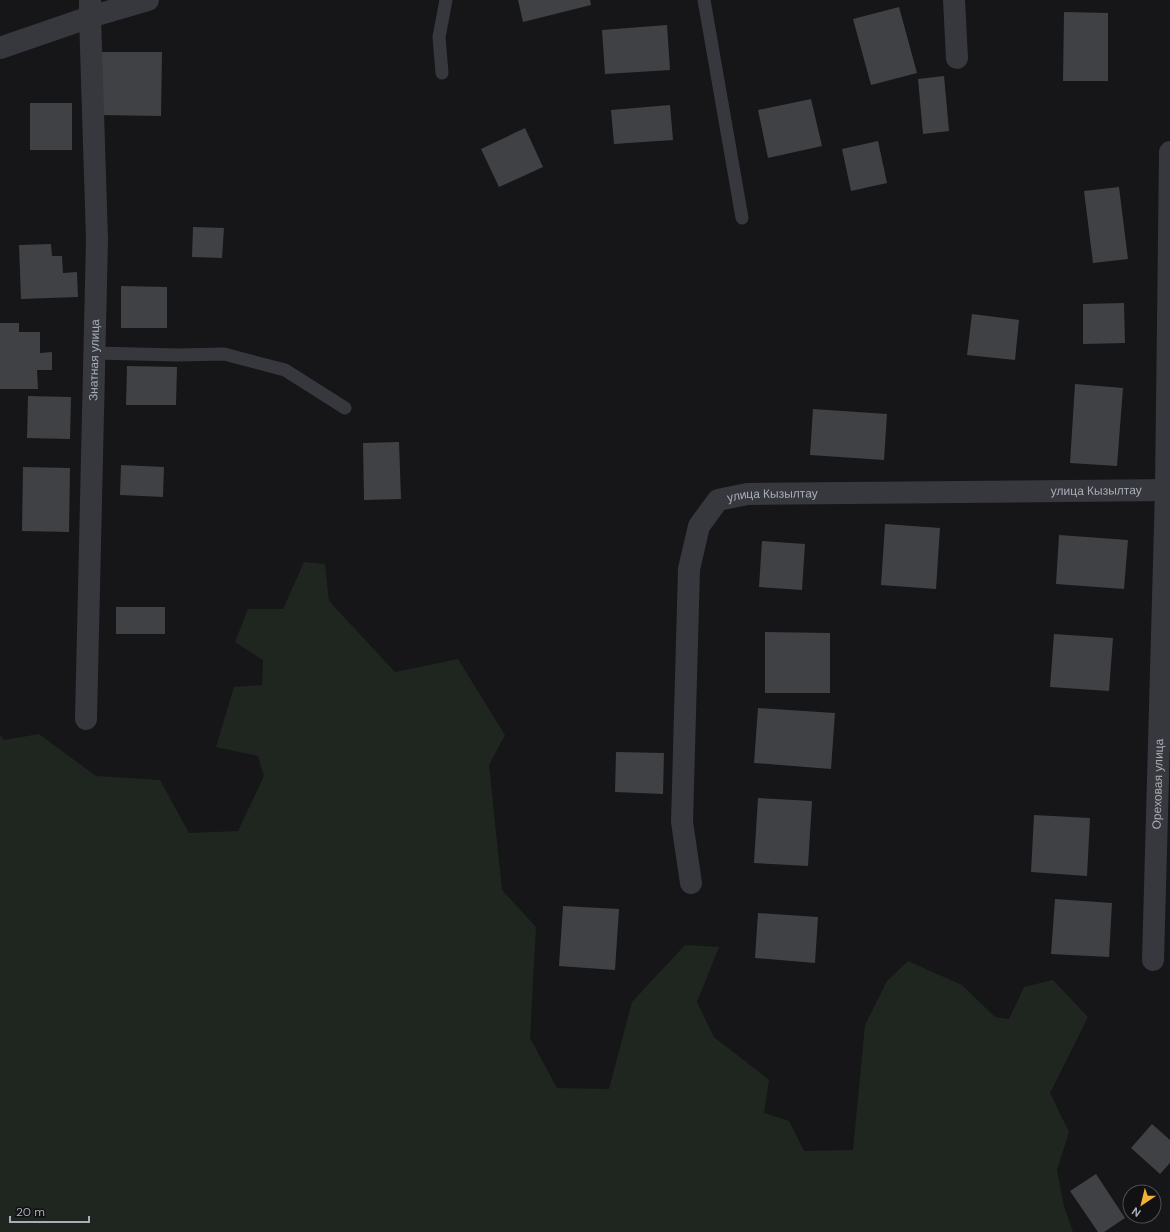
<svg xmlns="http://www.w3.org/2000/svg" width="1170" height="1232" font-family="'DM Sans',sans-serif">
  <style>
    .green { fill: #1e261f }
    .building { fill: #404145 }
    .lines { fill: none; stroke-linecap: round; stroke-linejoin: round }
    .service { stroke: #37383d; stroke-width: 13 }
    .minor { stroke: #37383d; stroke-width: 22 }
    .labels { text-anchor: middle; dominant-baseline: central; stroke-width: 3; stroke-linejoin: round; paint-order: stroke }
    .street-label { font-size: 12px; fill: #a8adb8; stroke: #111113 }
  </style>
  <rect width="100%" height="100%" fill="#161618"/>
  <path class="green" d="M304,562L325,564L329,601L395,672L458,659L505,735L489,765L502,890L536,927L530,1038L557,1088L609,1089L632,1002L685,945L719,947L697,1002L714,1037L769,1080L764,1113L789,1121L804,1151L853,1150L865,1025L887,981L908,961L962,985L995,1017L1009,1019L1024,987L1053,980L1088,1017L1050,1093L1069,1132L1057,1170L1064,1206L1073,1232H0V735L4,740L39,734L96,776L160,780L189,833L238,831L264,776L258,756L216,747L234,687L262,685L263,660L235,642L248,609H283Z"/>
  <path class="building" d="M518,0H590L591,5L523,22Z
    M899,7L917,73L871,85L853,19Z
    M1064,12L1108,13V81H1063Z
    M667,25L670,70L605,74L602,30Z
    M101,52H162L161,116L100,115Z
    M944,76L949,131L923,134L918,79Z
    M811,99L822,146L768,158L758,110Z
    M30,103H72V150H30Z
    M670,105L673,140L614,144L611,110Z
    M525,128L543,167L499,187L481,149Z
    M878,141L887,183L851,191L842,149Z
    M1119,187L1128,259L1093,263L1084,191Z
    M193,227L224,228L222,258L192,257Z
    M51,244L52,256H62L63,273L77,272L78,297L21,299L19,245Z
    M121,286L167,287V328H121Z
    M1124,303L1125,343L1083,344V304Z
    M972,314L1019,320L1015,360L967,355Z
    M0,323H19V332H40V353L52,352V370H37L38,389H0Z
    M127,366L177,367L176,405H126Z
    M1075,384L1123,388L1117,466L1070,463Z
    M28,396L71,397L70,439L27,438Z
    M813,409L887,414L884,460L810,455Z
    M399,442L401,499L364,500L363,443Z
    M121,465L164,467L163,497L120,495Z
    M23,467L70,468L69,532L22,531Z
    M885,524L940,528L936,589L881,585Z
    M1059,535L1128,540L1124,589L1056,584Z
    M762,541L805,544L802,590L759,587Z
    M116,607H165V634H116Z
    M765,632L830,633V693H765Z
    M1054,634L1113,638L1109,691L1050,687Z
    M758,708L835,713L831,769L754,763Z
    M616,752L664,753L663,794L615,792Z
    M758,798L812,801L808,866L754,863Z
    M1034,815L1090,818L1087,876L1031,872Z
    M1055,899L1112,903L1109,957L1051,954Z
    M563,906L619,909L615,970L559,966Z
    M758,913L818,917L815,963L755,958Z
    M1152,1124L1170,1140V1163L1160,1174L1131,1148Z
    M1096,1174L1125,1218L1104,1232H1098L1070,1191Z"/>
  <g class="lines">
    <path class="service" d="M704,0L742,218
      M442,73L439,37L446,0
      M94,353L178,355L224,354L285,370L345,408"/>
    <g class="minor">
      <path d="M954,0L957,58"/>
      <path d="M0,48L90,17L148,0"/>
      <path id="s1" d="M86,719L97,239L90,17V0"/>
      <path id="s2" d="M691,883L682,822L689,569L699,526L718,500L747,494L1170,490"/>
      <path id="s3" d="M1153,960L1166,490L1170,152"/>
    </g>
  </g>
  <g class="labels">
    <g class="street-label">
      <text stroke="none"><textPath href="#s1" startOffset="359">Знатная улица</textPath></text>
      <text stroke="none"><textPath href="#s2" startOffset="770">улица Кызылтау</textPath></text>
      <text stroke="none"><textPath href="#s2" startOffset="446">улица Кызылтау</textPath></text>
      <text stroke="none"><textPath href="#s3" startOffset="176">Ореховая улица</textPath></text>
    </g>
  </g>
  <g transform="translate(1142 1204) rotate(215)"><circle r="19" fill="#111113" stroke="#4d4f55"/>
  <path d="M0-3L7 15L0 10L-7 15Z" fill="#f2b134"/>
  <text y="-6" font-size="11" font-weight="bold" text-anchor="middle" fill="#a8adb8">N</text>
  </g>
  <path d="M10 1216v6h79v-6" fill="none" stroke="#a8adb8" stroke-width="2"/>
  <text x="16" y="1216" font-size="12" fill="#a8adb8" stroke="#111113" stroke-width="3" paint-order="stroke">20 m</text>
</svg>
